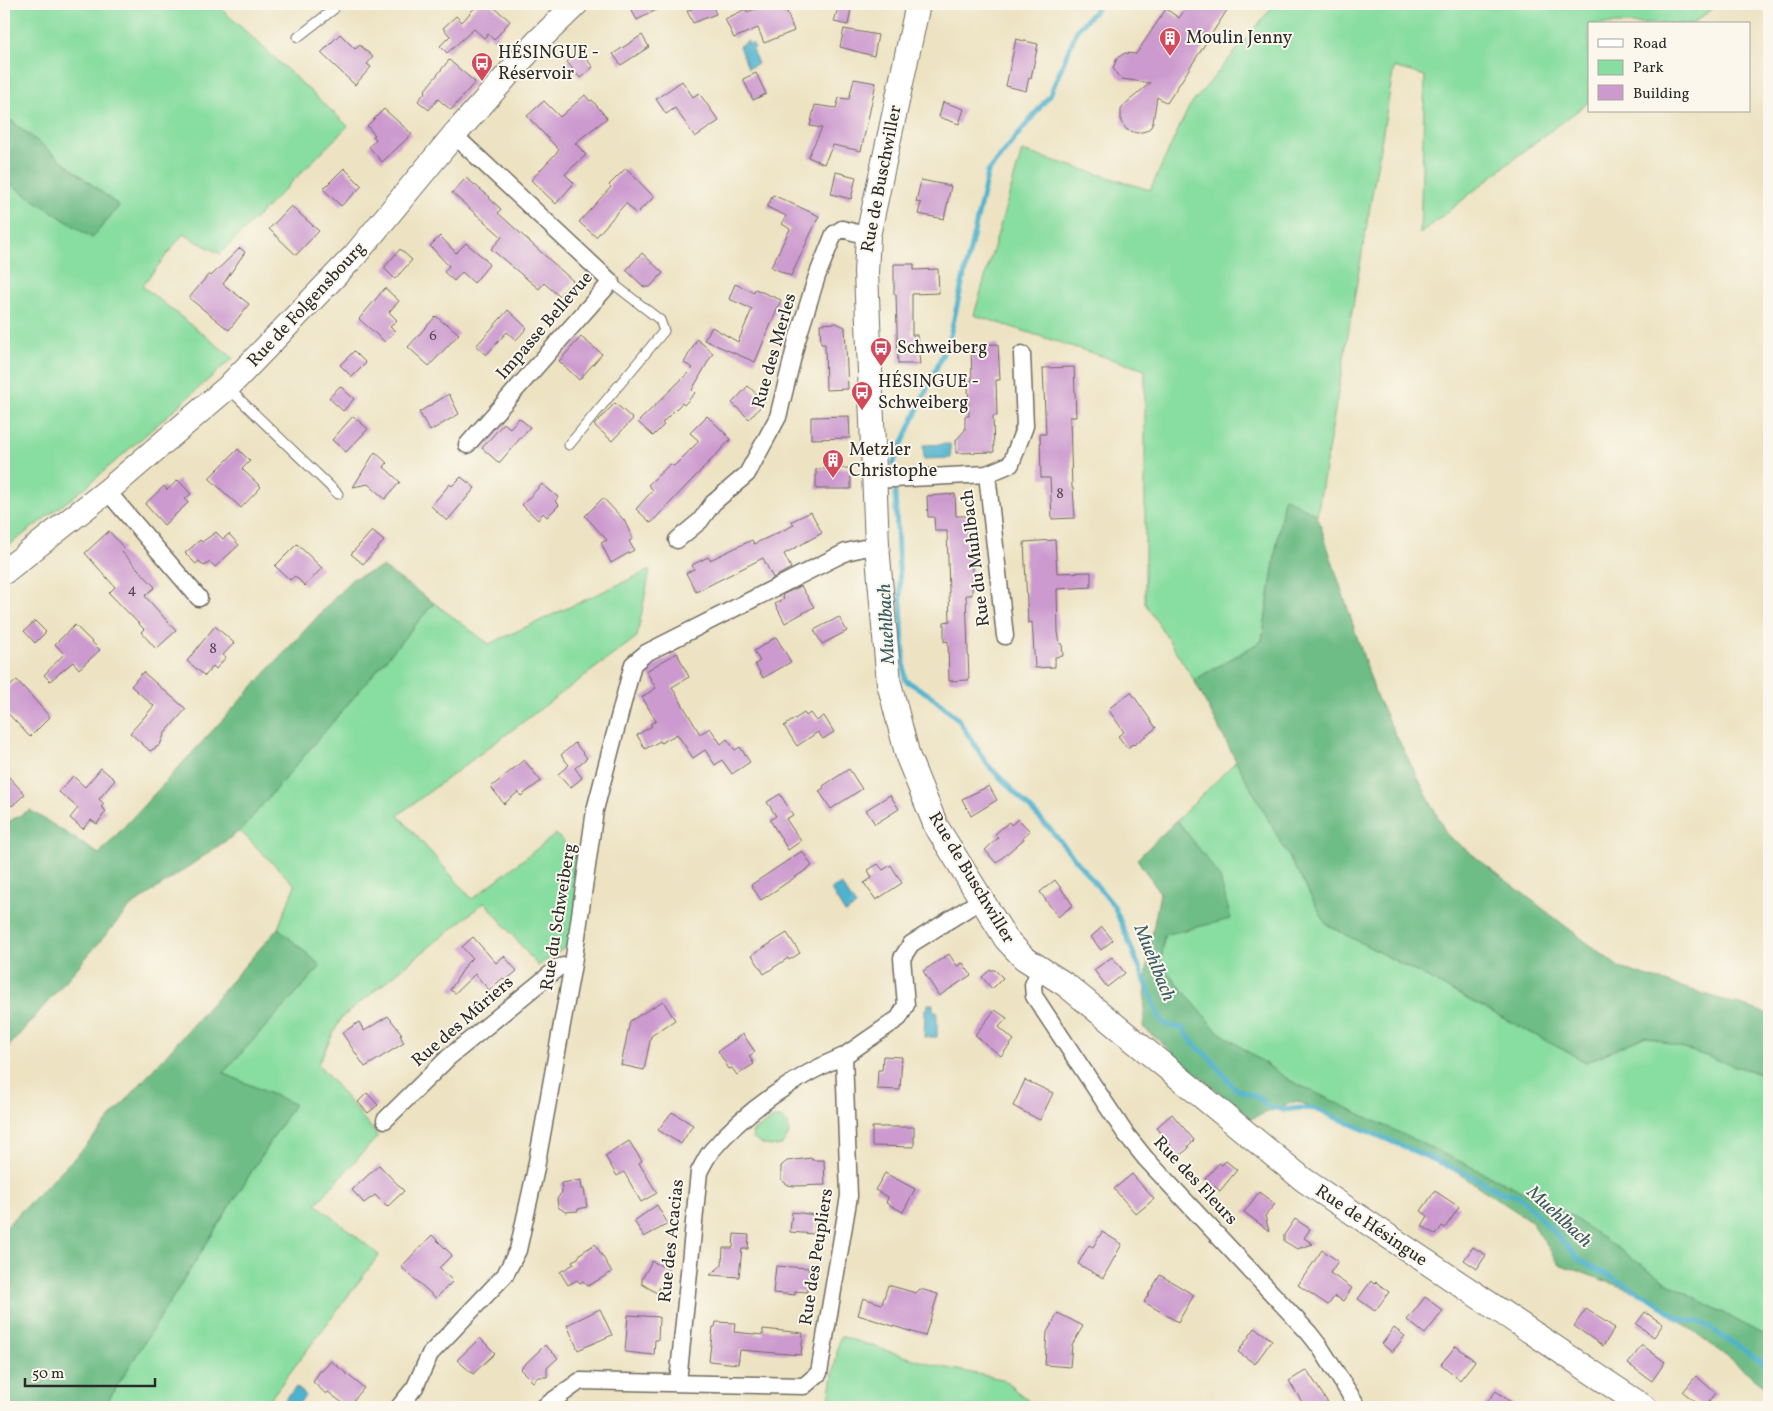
<svg xmlns="http://www.w3.org/2000/svg" width="1773" height="1411" font-family="Vollkorn,serif">
  <style>
    .green { fill: #88dda0; stroke: #5a8466 }
    .forest { fill: #6ebc86; stroke: #4c7458 }
    .water { fill: #4fb2ce; stroke: #3d6e7c }
    .lines { fill: none; stroke-linecap: round; stroke-linejoin: round }
    .stream { stroke: #4fb2ce; stroke-width: 5 }
    .building { fill: #cc9acf }
    .lane-casing { stroke: #6f6b60; stroke-width: 11 }
    .street-casing { stroke: #6f6b60; stroke-width: 19 }
    .secondary-casing { stroke: #6f6b60; stroke-width: 26 }
    .lane { stroke: #fff; stroke-width: 9 }
    .street { stroke: #fff; stroke-width: 16 }
    .secondary { stroke: #fff; stroke-width: 24 }
    .labels { text-anchor: middle; dominant-baseline: central; stroke-width: 4; stroke-linejoin: round; paint-order: stroke }
    .number-label { font-size: 15px; fill: #534754 }
    .poi-label { font-size: 18px; fill: #2b2b2b; stroke: #fbf7ec; text-anchor: start }
    .street-label { font-size: 18px; fill: #2b2b2b; stroke: #fbf7ec }
    .water-label { font-size: 19px; font-style: italic; fill: #385a64; stroke: #fbf7ec }
  </style>
  <rect width="100%" height="100%" fill="#fbf7ec"/>
  <filter id="ink" filterUnits="userSpaceOnUse"><feTurbulence type="fractalNoise" baseFrequency=".02" numOctaves="2"/><feDisplacementMap in="SourceGraphic" scale="10" xChannelSelector="R" yChannelSelector="G"/><feConvolveMatrix kernelMatrix="1 2 1 2 8 2 1 2 1" color-interpolation-filters="sRGB"/></filter>
  <filter id="wash" filterUnits="userSpaceOnUse"><feTurbulence type="fractalNoise" baseFrequency=".0096" numOctaves="4" result="noise"/><feDisplacementMap in="SourceGraphic" scale="20" xChannelSelector="R" yChannelSelector="G"/><feGaussianBlur stdDeviation="1.12" result="paint"/><feColorMatrix in="noise" values="0 0 0 0 0 0 0 0 0 0 0 0 0 0 0 0 0 1.4 0 .05"/><feComposite in="paint" operator="in"/></filter>
  <g filter="url(#wash)">
    <rect width="100%" height="100%" fill="#ede3c3"/>
    <path class="green" d="M15,4H216L348,126L220,254L183,234L142,286L233,358L86,487L4,549V180L92,238L119,206L4,115V13Z
      M1275,4H1719L1692,24H1589V102L1525,150L1420,234L1425,76L1394,67L1317,515L1284,498L1262,641L1194,680L1145,603V370L974,315L1022,151L1150,190L1189,107Z
      M650,570L637,637L398,815L472,899L556,834L582,860L573,942L538,966L485,902L341,1018L318,1064L378,1136L316,1204L379,1255L264,1407H104L294,1104L223,1073L321,966L278,928L295,885L240,831L434,603L489,644Z
      M1236,761L1335,929L1586,1062L1646,1036L1769,1077V1338L1340,1105L1289,1080L1216,1030L1161,964L1164,935L1219,875L1177,820Z
      M774,1118H781L788,1124L789,1134L782,1145C770,1148 763,1145 753,1139L752,1132Z
      M840,1336L933,1365L1002,1379L1036,1407H751L752,1399L828,1404Z"/>
    <path class="forest" d="M4,115L119,206L92,238L4,180Z
      M1284,497L1317,515L1377,698L1447,835L1620,968L1769,1014V1077L1646,1036L1586,1062L1326,924L1236,761L1194,680L1262,641Z
      M383,567L434,603L240,831L130,907L4,1052V824L30,810L99,854L352,579Z
      M1177,820L1219,875L1231,919L1164,935L1161,964L1216,1030L1289,1080L1562,1210L1670,1284L1769,1338V1389L1649,1297L1559,1264L1531,1221L1453,1170L1297,1101L1250,1119L1143,1027L1148,956L1160,893L1137,859Z
      M278,928L321,966L223,1073L294,1104L104,1407H4V1228L84,1148Z"/>
    <path class="water" d="M748,41L749,45L752,43L755,48L752,49L758,64L748,68L739,46Z
      M950,444L951,458L924,459L923,445Z
      M841,884L856,906L845,913L831,890Z
      M928,1004H933V1011H937V1037H924L925,1009H927Z
      M296,1387L306,1395L296,1407H282L280,1406Z"/>
    <g class="lines">
      <path class="stream" d="M893,464L949,340L988,172L1050,95L1077,30L1101,4
        M895,493L905,680L931,696L958,719L987,764L1050,829L1114,906L1161,1020L1169,1026L1182,1028L1194,1044L1212,1060L1234,1088L1260,1098L1267,1106L1284,1110L1299,1108L1316,1109L1467,1174L1500,1192L1519,1196L1581,1261L1652,1299L1679,1319L1700,1322L1760,1360L1769,1369"/>
    </g>
    <g id="blocks">
      <path class="building" d="M478,4H490L510,21L494,40L488,34L484,38L474,29L447,53L440,46L450,36L443,28L456,16L462,22Z
        M628,4H668L637,20Z
        M690,4H712L716,14L693,23L687,11L692,9Z
        M769,4H780L784,13L787,12L794,31L764,43L758,28L734,38L725,19L746,9L747,12Z
        M839,4H852L848,25L834,22Z
        M1189,4H1231L1167,103L1157,97L1153,122L1151,127L1146,131L1137,133L1127,130L1121,122V110L1124,105L1150,83L1122,79L1118,76L1113,68L1117,58L1125,53L1136,54L1166,9L1179,18Z
        M844,29L878,35L874,56L840,47Z
        M340,34L355,49L360,45L373,57L367,64L371,67L355,85L321,53Z
        M642,35L649,47L621,65L613,54Z
        M1016,39L1038,44L1031,78L1029,77L1026,91L1006,86Z
        M580,51L593,67L580,78L567,62Z
        M449,60L475,82L451,110L438,99L429,110L418,101L426,91L425,90Z
        M756,73L766,94L753,100L743,79Z
        M854,79L876,83L861,151L833,145L824,164L808,157L822,128L810,126L815,105L836,108L839,98L849,99Z
        M682,81L693,97L699,93L719,121L695,137L675,108L666,114L656,99Z
        M585,95L590,101L592,100L607,118L575,143L586,155L565,174L574,183L556,204L531,180L559,150L527,116L544,101L560,117Z
        M943,102L964,109L959,124L939,117Z
        M384,109L412,134L382,162L369,147L376,139L373,136L375,135L367,126Z
        M344,168L362,186L341,206L323,189Z
        M626,168L654,197L636,214L626,203L596,237L579,222L611,187L609,185Z
        M836,172L856,177L851,199L831,194Z
        M466,178L490,197L489,198L501,209L498,213L573,281L559,296L544,283L539,289L491,249L502,237L452,193Z
        M921,180L951,186L944,219L918,214L921,203L916,202Z
        M773,195L819,216L791,276L771,267L790,229L782,224L786,216L767,207Z
        M291,206L319,231L296,255L269,229Z
        M440,236L456,253L466,243L485,259L489,265L474,283L462,272L454,281L444,272L449,266L430,246Z
        M240,248L245,252L223,284L249,304L229,330L189,298L209,274L211,276Z
        M400,249L412,260L395,279L384,268Z
        M642,253L663,273L650,287H644L626,270Z
        M894,264H914V270L938,269L939,293L912,294V335H917L920,364H898L896,294H894Z
        M735,284L754,292L755,289L781,300L755,362L704,340L712,327L738,342L752,309L729,299Z
        M385,288L399,301L389,312L397,320L390,327L395,331L385,342L359,319Z
        M508,310L527,328L516,340L507,332L486,355L476,346Z
        M436,316L445,324L446,323L459,334L429,366L408,347Z
        M836,323L845,327L848,389L826,390L825,344H821L820,324Z
        M581,337L602,354L579,380L559,361Z
        M697,339L713,353L692,390L695,393L684,405L682,403L662,423L664,425L653,436L638,422L693,368L684,363Z
        M998,344L1000,380H996L997,416H993L994,452L956,453V440L965,430V416H969L968,382L972,381L971,345Z
        M354,351L366,363L352,377L340,365Z
        M1074,367L1076,417H1070L1072,488H1073L1075,518L1052,519L1050,478H1041L1040,434H1046L1043,368Z
        M340,386L354,399L343,411L329,398Z
        M748,386L765,402L749,419L732,403Z
        M449,394L459,414L430,431L419,412Z
        M615,403L633,419L612,441L594,425Z
        M353,416L368,429L346,452L332,440Z
        M707,416L731,439L651,523L636,509L653,490L648,485L670,464L674,466L698,442V440L690,433Z
        M849,416L850,438L811,439V417Z
        M519,418L530,427L499,463L482,448L504,423L510,428Z
        M238,449L250,461L242,469L261,487L241,508L209,478Z
        M375,452L387,463L384,467L400,482L385,499L368,484L353,487Z
        M851,468V489H816V469Z
        M461,477L475,488L447,521L431,506L450,484L452,486Z
        M178,480L191,494L185,499L188,503L164,525L145,504L164,486L167,490Z
        M542,484L558,497L555,501L559,505L547,517L543,513L538,520L522,505Z
        M955,494L956,516H972L973,558H972V595H966L969,680L949,681L948,641L944,642V622L950,621L947,531H935L934,517H928L927,496Z
        M603,498L624,520L633,539L629,541L634,550L611,563L601,543L607,540L585,516Z
        M811,512L822,533L784,554L791,568L773,578L763,558L696,592L686,573L694,569L692,565L708,557L710,560L752,540L754,544L794,525L792,521Z
        M109,531L124,548L121,551L155,587L145,596L176,631L156,649L141,632L144,629L109,593L115,587L85,553Z
        M372,531L384,541L363,564L351,554Z
        M216,532L223,539L229,534L239,545L215,567L210,562L204,566L199,561L196,564L185,553L200,540L202,542Z
        M1055,540L1057,573L1091,572V587L1057,589L1058,632L1060,644H1062L1063,656L1055,657V667L1035,668L1032,622L1028,623L1024,542Z
        M297,544L322,568L305,586L295,576L290,580L275,566Z
        M801,586L814,607L785,623L775,604L784,599L782,595Z
        M839,617L847,631L822,644L814,630Z
        M35,621L46,632L35,643L24,631Z
        M75,625L100,650L79,669L73,662L50,681L44,675L64,654L55,644Z
        M215,626L234,643L223,655L226,657L216,669L213,666L205,676L187,661Z
        M776,637L791,662L763,678L755,664L760,661L754,651Z
        M677,653L689,677L672,687L700,734L710,728L721,744L727,739L735,750L740,747L750,762L732,774L722,760L715,765L705,750L693,758L677,734L661,743L660,741L645,749L637,735L652,726L650,724L656,721L642,697L656,688L646,671Z
        M143,672L186,709L165,733L160,745L150,751L130,733L154,706L131,686Z
        M17,680L50,717L30,737L4,709V692Z
        M1131,692L1156,728L1134,745L1133,744L1127,748L1118,736L1124,732L1108,709Z
        M804,713L806,716L810,713L816,721L824,716L834,732L823,739L818,732L797,746L784,726Z
        M575,743L587,758L575,768L582,778L570,788L558,774L569,765L561,755Z
        M524,760L541,781L521,796L518,792L504,804L491,787Z
        M101,768L115,780L99,799L104,804L101,807L106,811L97,824L91,820L83,829L70,818L78,808L59,792L73,776L85,787Z
        M849,769L862,789L831,809L819,791L824,788L823,786Z
        M4,772L25,794L12,806L4,797Z
        M989,786L997,800L971,816L962,799Z
        M780,794L793,815L786,819L801,841L788,850L770,820L776,816L767,802Z
        M890,795L899,809L875,824L866,810Z
        M1018,819L1030,831L1023,837L1024,839L996,863L985,850L998,838L995,834L1009,822L1011,825Z
        M802,851L812,866L761,900L751,885Z
        M878,864L883,870L891,865L902,883L876,900L864,883L872,878L868,870Z
        M1055,880L1073,905L1058,917L1040,892Z
        M1102,927L1113,940L1101,950L1091,937Z
        M787,933L800,953L789,960L788,958L764,974L752,955Z
        M473,937L496,963L504,956L517,971L505,981L503,978L489,990L475,974L455,993L450,990L466,965V964L472,958L462,947Z
        M949,954L957,966L963,963L971,975L939,996L923,971Z
        M1112,957L1125,973L1107,987L1094,970Z
        M990,970H995L1003,978L992,989L982,977Z
        M663,1001L675,1020L651,1036L644,1070L621,1065L630,1021Z
        M995,1010L1007,1018L999,1027L1014,1040L1001,1056L975,1035Z
        M388,1016L402,1034L400,1035L404,1043L365,1067L342,1033L359,1022L364,1031Z
        M743,1034L755,1052L749,1056L754,1064L737,1075L732,1068L729,1069L718,1051Z
        M883,1056L902,1057L900,1090L877,1089L878,1070H882Z
        M1025,1080L1053,1093L1040,1120L1013,1106Z
        M367,1093L378,1105L368,1113L358,1102Z
        M672,1112L693,1125L681,1144L658,1130Z
        M1172,1114L1194,1140L1188,1146L1189,1148L1174,1160L1166,1150L1171,1145L1156,1128Z
        M872,1127H914V1147L872,1146Z
        M629,1141L642,1161L639,1163L657,1193L641,1202L624,1172L617,1176L605,1156Z
        M811,1158L812,1160H824L825,1185L794,1186L788,1185L781,1180V1166L787,1161Z
        M1226,1161L1237,1170L1220,1191L1205,1179L1219,1163L1222,1165Z
        M379,1165L404,1191L387,1207L375,1195L364,1203L352,1190Z
        M885,1173L915,1189L903,1212L886,1203L888,1197L875,1190Z
        M1132,1174L1154,1199L1136,1214L1114,1189Z
        M581,1180L582,1189H584L587,1207L578,1209V1211L565,1212L558,1207L557,1199L562,1192L561,1183Z
        M1435,1191L1459,1207L1445,1228L1442,1226L1436,1235L1422,1226L1428,1216L1421,1211Z
        M1259,1192L1275,1204L1265,1216L1269,1231L1244,1212Z
        M657,1205L668,1224L644,1237L634,1221Z
        M792,1212L816,1215L814,1234L790,1232Z
        M1295,1219L1310,1229L1304,1238L1313,1244L1297,1249L1284,1241V1235Z
        M1102,1232L1122,1244L1103,1278L1078,1264L1089,1245L1093,1247Z
        M734,1234L749,1235L748,1249H742L739,1277L710,1275L722,1265L723,1248H733Z
        M432,1235L452,1255L439,1268L453,1281L436,1298L401,1267Z
        M595,1244L612,1272L588,1286L583,1281L580,1283L577,1280L568,1285L560,1272L574,1264L572,1261L578,1258L581,1253Z
        M1473,1247L1486,1255L1477,1269L1464,1260Z
        M1322,1250L1338,1261L1330,1273L1352,1288L1343,1301L1335,1296L1328,1305L1298,1285Z
        M652,1261L669,1270L657,1293L642,1284V1279Z
        M776,1266L809,1268L807,1292L795,1291V1295L773,1293Z
        M1160,1275L1194,1295L1178,1322L1144,1302Z
        M1371,1281L1374,1284L1376,1282L1389,1292L1375,1311L1358,1299Z
        M888,1285L916,1293L920,1289L938,1294L925,1336L858,1315L863,1298L882,1304Z
        M1425,1297L1443,1311L1425,1334L1407,1320Z
        M600,1309L612,1335L578,1350L567,1325Z
        M1586,1309L1615,1328L1603,1346L1574,1326Z
        M1645,1312L1663,1324L1654,1337L1636,1324Z
        M1058,1313L1083,1326L1072,1345L1070,1367L1045,1365L1047,1332Z
        M628,1315L659,1317L658,1340H655L654,1355L625,1352Z
        M716,1322L735,1323L734,1332L763,1335V1329L803,1333L801,1355L740,1350L738,1364L709,1361L713,1327H715Z
        M1255,1328L1272,1340L1255,1364L1238,1352Z
        M1394,1328L1405,1336L1392,1352L1382,1344Z
        M480,1338L495,1353L473,1374L457,1360Z
        M545,1345L558,1358L547,1368V1377H538L533,1382L520,1369Z
        M1642,1345L1665,1362L1652,1381L1628,1364Z
        M1456,1346L1475,1361L1460,1380L1441,1364Z
        M331,1361L364,1388L348,1407L328,1392L326,1394L313,1382L320,1371H322Z
        M1307,1370L1328,1403L1321,1407H1305L1289,1381Z
        M1696,1376L1716,1393L1705,1407H1702L1683,1392Z
        M1496,1391L1517,1407H1483Z"/>
    </g>
  </g>
  <g filter="url(#ink)">
    <use href="#blocks" fill-opacity="0" stroke="#6f6b60" stroke-width="1"/>
    <g class="lines">
      <g class="lane-casing">
        <path id="lane" d="M298,37L334,9V4
          M228,388L338,494
          M569,445L664,331L660,320L611,282"/>
      </g>
      <g class="street-casing">
        <path id="street" d="M454,135L611,282L467,445
          M987,474L1005,636
          M874,480L987,474L1011,464L1025,426L1022,354
          M107,491L199,598
          M677,540L700,521L713,503L747,474L778,417L797,340L817,276L834,234L842,229L868,236
          M1040,968L1033,985L1034,996L1125,1133L1146,1159L1309,1333L1320,1347L1358,1407
          M385,1120L449,1057L559,967L573,964
          M678,1382L699,1172C703,1165 707,1155 713,1149C745,1111 799,1074 844,1056
          M399,1407L415,1387L430,1354L505,1275L518,1250L535,1173L573,964L595,810L633,664L646,653L846,552L877,545
          M544,1407L580,1381L804,1386L819,1373L849,1196L844,1056L899,1018L906,1005L902,958L911,944L981,900"/>
      </g>
      <g class="secondary-casing">
        <path id="secondary" d="M918,4L868,236L866,272L877,545L889,683L908,757L936,826L1006,939L1024,958L1066,985L1304,1180L1644,1407
          M4,572L107,491L228,387L355,255L454,135L538,41L576,4"/>
      </g>
      <use href="#lane" class="lane"/>
      <use href="#street" class="street"/>
      <use href="#secondary" class="secondary"/>
    </g>
  </g>
  <defs>
    <g id="building-pin" transform="scale(1.125)"><path d="M0 17L-7.5 6A9.5 9.5 0 1 1 7.5 6Z" fill="#d1495b" stroke="#fbf7ec"/><path d="M-4-6H4V6H1V3H-1V6H-4ZM-2.5-4.3h1.7v1.8h-1.7ZM.8-4.3h1.7v1.8H.8ZM-2.5-1h1.7V.8h-1.7ZM.8-1h1.7V.8H.8Z" fill="#fff"/></g>
    <g id="bus-pin" transform="scale(1.125)"><path d="M0 17L-7.5 6A9.5 9.5 0 1 1 7.5 6Z" fill="#d1495b" stroke="#fbf7ec"/><path d="M-5-6H5V4H4V6H2V4H-2V6H-4V4H-5ZM-3.5-4V0h7V-4ZM-3.5 1.2v1.5H-2V1.2ZM2 1.2v1.5H3.5V1.2Z" fill="#fff"/></g>
  </defs>
  <g fill-rule="evenodd">
    <use href="#building-pin" x="1170" y="38"/>
    <use href="#bus-pin" x="482" y="63"/>
    <use href="#bus-pin" x="881" y="348"/>
    <use href="#bus-pin" x="862" y="392"/>
    <use href="#building-pin" x="833" y="460"/>
  </g>
  <g class="labels">
    <g class="number-label">
      <text x="433" y="336">6</text>
      <text x="1060" y="494">8</text>
      <text x="132" y="590">4</text>
      <text x="213" y="649">8</text>
    </g>
    <g class="poi-label">
      <text x="1186" y="38">Moulin Jenny</text>
      <text x="498" y="53">HÉSINGUE -<tspan x="498" dy="21">Réservoir</tspan></text>
      <text x="897" y="348">Schweiberg</text>
      <text x="878" y="382">HÉSINGUE -<tspan x="878" dy="21">Schweiberg</tspan></text>
      <text x="849" y="450">Metzler<tspan x="849" dy="21">Christophe</tspan></text>
    </g>
    <g class="street-label">
      <text transform="translate(882 179) rotate(-79)">Rue de Buschwiller</text>
      <text transform="translate(307 305) rotate(-47)">Rue de Folgensbourg</text>
      <text transform="translate(545 326) rotate(-49)">Impasse Bellevue</text>
      <text transform="translate(775 351) rotate(-74)">Rue des Merles</text>
      <text transform="translate(976 558) rotate(-97)">Rue du Muhlbach</text>
      <text transform="translate(971 878) rotate(59)">Rue de Buschwiller</text>
      <text transform="translate(559 917) rotate(-81)">Rue du Schweiberg</text>
      <text transform="translate(463 1022) rotate(-41)">Rue des Mûriers</text>
      <text transform="translate(1195 1181) rotate(47)">Rue des Fleurs</text>
      <text transform="translate(1371 1226) rotate(34)">Rue de Hésingue</text>
      <text transform="translate(672 1241) rotate(-84)">Rue des Acacias</text>
      <text transform="translate(817 1257) rotate(-81)">Rue des Peupliers</text>
    </g>
    <g class="water-label">
      <text transform="translate(887 624) rotate(-93)">Muehlbach</text>
      <text transform="translate(1154 963) rotate(68)">Muehlbach</text>
      <text transform="translate(1559 1217) rotate(43)">Muehlbach</text>
    </g>
  </g>
  <rect width="1773" height="1411" fill="none" stroke="#fbf7ec" stroke-width="20"/>
  <rect x="1588" y="22" width="162" height="90" fill="#fbf7ec" stroke="#a8a59f"/>
  <rect x="1598" y="39" width="25" height="8" fill="#ffffff" stroke="#a8a59f"/>
  <text x="1633" y="48" font-size="15" fill="#2b2b2b">Road</text>
  <rect x="1598" y="60" width="25" height="15" fill="#88dda0" stroke="#a8a59f"/>
  <text x="1633" y="72" font-size="15" fill="#2b2b2b">Park</text>
  <rect x="1598" y="85" width="25" height="15" fill="#cc9acf" stroke="#a8a59f"/>
  <text x="1633" y="98" font-size="15" fill="#2b2b2b">Building</text>
  <path d="M25 1378v8h130v-8" fill="none" stroke="#2b2b2b" stroke-width="2.5"/>
  <text x="32" y="1378" font-size="15" fill="#2b2b2b" stroke="#fbf7ec" stroke-width="4" paint-order="stroke">50 m</text>
</svg>
